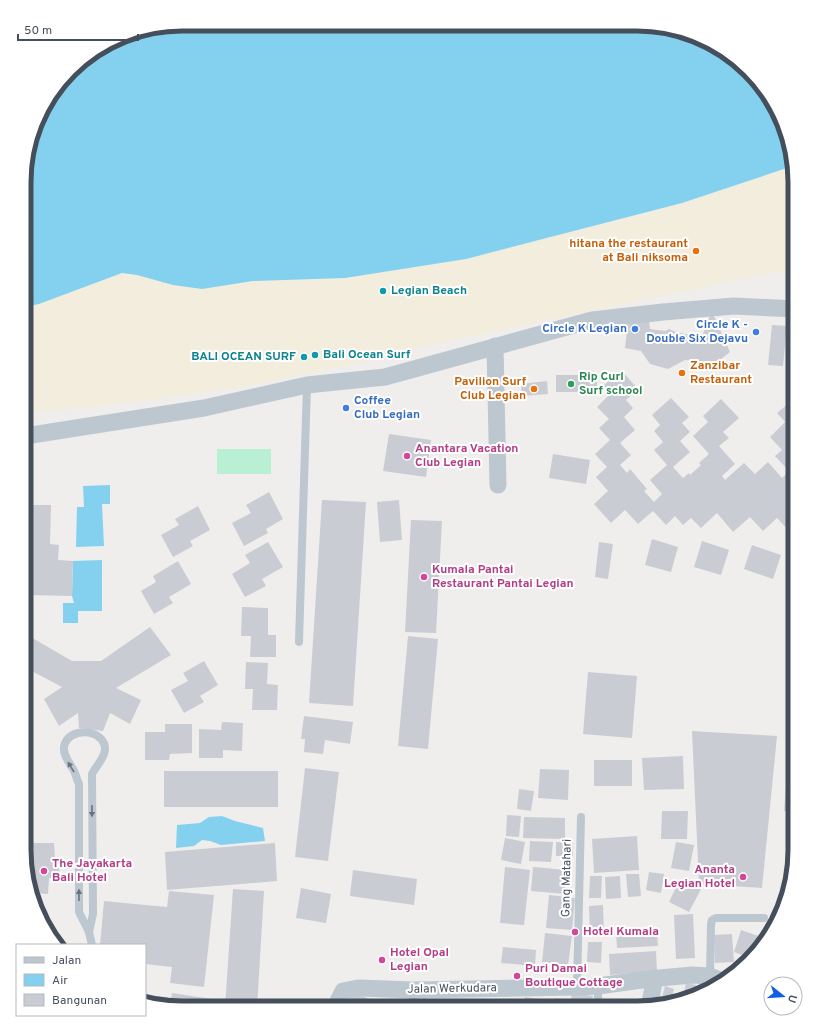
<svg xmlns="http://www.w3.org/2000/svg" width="819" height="1032" font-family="Overpass,sans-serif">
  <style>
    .green { fill: #b9f0d3 }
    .sand { fill: #f3eddd }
    .water { fill: #84d1ef }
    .building { fill: #caccd3 }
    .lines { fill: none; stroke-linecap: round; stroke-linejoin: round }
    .service { stroke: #bdc7d0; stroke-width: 8 }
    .minor { stroke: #bdc7d0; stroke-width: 17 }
    .oneway { fill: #69737f }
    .food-dot { fill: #e8710a; stroke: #fff; stroke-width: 1.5 }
    .culture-dot { fill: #0f9aa8; stroke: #fff; stroke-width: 1.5 }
    .shop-dot { fill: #3f7fe0; stroke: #fff; stroke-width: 1.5 }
    .leisure-dot { fill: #2e9e5b; stroke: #fff; stroke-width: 1.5 }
    .hotel-dot { fill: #d1479c; stroke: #fff; stroke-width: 1.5 }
    .labels { text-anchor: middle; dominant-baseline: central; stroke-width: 4; stroke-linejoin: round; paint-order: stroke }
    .food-label { font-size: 12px; font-weight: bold; fill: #c56008; stroke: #fff; text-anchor: end }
    .culture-label { font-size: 12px; font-weight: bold; fill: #0d838f; stroke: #fff; text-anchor: start }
    .shop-label { font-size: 12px; font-weight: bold; fill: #366cbe; stroke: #fff; text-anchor: end }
    .leisure-label { font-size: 12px; font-weight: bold; fill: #27864d; stroke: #fff; text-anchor: start }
    .hotel-label { font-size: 12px; font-weight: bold; fill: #b23c85; stroke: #fff; text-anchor: start }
    .street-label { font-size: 12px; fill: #454f5c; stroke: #fff }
    .rim { fill: none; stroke: #454f5c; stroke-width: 5 }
  </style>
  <rect width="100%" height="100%" fill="#f0eded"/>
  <path class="green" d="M217,449H271V474H217Z"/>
  <path class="sand" d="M793,166L795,182V268L440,343L366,362L254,385L144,401L25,414V307L39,304L122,273L137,275L173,285L202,289L253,281L345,278L466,259L682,203Z"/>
  <path class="water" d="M182,24L658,25L725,51L774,103L790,141L793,166L682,203L466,259L345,278L253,281L202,289L173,285L137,275L122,273L39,304L25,307V161L45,103L78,63L131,32Z
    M110,485V504H102L104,546L76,547L77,507H84L83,486Z
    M102,560V611H78V623H63V603H74L72,596L73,561Z
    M222,816L235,821L263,828L265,841L221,845L210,841L202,840L194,846L176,848L177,825L200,823L209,817Z"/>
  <path class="building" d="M711,313L715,318L730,352L706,371L696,361L685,360L668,369L650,364L641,351L625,348L628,322L649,319L650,329L665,331L669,329L676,332L695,336L703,334Z
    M772,325L787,326L783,366L768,365Z
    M621,370L638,389L626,400L633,408L624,417L635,430L620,443L631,455L620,465L627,473L630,469L647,489L644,491L654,502L662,494L650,480L667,465L654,450L663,442L654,431L660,425L652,415L671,398L689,417L682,423L690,432L680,441L690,452L673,467L683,478L689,473L690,475L701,465L699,463L709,454L693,436L708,422L703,416L721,399L739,418L723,432L729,438L719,446L735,464L722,476L725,480L744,463L755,474L768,462L782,478L789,471L775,456L782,450L770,437L785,422L777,413L795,398V526L789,531L777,518L763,531L750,517L733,532L717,513L701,528L691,518L683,525L675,516L666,525L653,511L638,524L625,510L611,523L594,504L608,491L596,477L607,467L595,454L610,440L599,428L609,419L597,407L609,395L602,387Z
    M556,375H597V392H556Z
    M547,381L548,394L522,396L521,384Z
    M389,434L431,440L426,477L383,471Z
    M553,454L590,460L586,484L549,478Z
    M269,492L283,519L266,529L268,533L244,546L232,523L251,513L246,505Z
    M322,500L366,502L353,706L309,703Z
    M399,500L402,540L380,542L377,502Z
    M26,505H51L50,544L59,545L58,560L73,561L72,596L25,595Z
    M198,506L210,530L190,541L193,546L173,557L161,535L179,525L175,519Z
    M411,520L442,521L436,633L405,632Z
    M652,539L678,547L671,572L645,565Z
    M702,541L729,550L721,575L694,567Z
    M268,542L283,567L262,579L266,586L245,597L232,574L250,563L245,555Z
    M599,542L613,544L608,579L595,577Z
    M752,545L781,555L773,579L744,569Z
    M178,561L191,584L169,597L173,603L154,614L141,591L156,582L153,576Z
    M242,607L268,608V635H276V657H250L251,636H241Z
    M150,627L171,655L116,688L141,700L130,724L110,713L103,731L79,728L78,713L59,726L44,699L62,687L24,667V633L72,661H101Z
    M408,636L438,639L428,749L398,746Z
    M204,661L218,685L200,696L204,702L184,713L171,690L188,681L183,673Z
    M246,662L268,663L267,684L278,685L277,710H252L253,689H245Z
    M588,672L637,676L632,738L583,734Z
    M304,716L353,722L350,744L325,740L323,754L304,752L305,739H301Z
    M222,722L243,723L242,751L223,750V758H199V729L221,730Z
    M165,724H192V753L170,754L169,760H145V732H165Z
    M692,731L777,736L762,888L699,884Z
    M793,745H795V765H793Z
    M683,756L684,789L644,790L642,758Z
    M594,760H632V786H594Z
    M305,768L339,772L328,861L295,857Z
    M540,769L569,770L568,800L538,798Z
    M164,771H278V807H164Z
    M787,772H795V812L784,811Z
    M519,789L534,791L531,811L517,809Z
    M662,811H688L687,839H661Z
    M507,815L521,816L519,837L506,836Z
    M524,817L565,818V839L523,838Z
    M637,836L639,870L594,873L592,839Z
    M505,838L525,842L521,864L501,860Z
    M530,841L553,842L551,862L529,861Z
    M556,842L573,843V856H556Z
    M676,842L694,845L689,871L671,868Z
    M24,843H54L55,860H60L59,878H49L48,894L30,893Z
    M275,843L277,881L167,890L165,852Z
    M505,867L530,870L524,925L500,923Z
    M533,867L567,870L565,894L531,891Z
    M353,870L417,879L414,905L350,896Z
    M649,872L664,874L661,893L646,890Z
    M626,874H639L641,896L628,897Z
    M590,876H602L601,898H589Z
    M620,876L621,898L606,899L605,877Z
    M680,879L701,889L689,912L669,902Z
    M301,888L331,894L326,923L296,918Z
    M233,889L264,891L257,1008L225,1007Z
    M169,891L214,895L204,987L170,983L172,967L145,964V945H100L104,901L167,907Z
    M549,895L575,898L572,930L546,928Z
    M603,905L604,934L590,935L589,906Z
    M693,914L695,958L676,959L674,915Z
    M741,930L767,939L747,957L734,952Z
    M657,931L658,946L617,948L616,933Z
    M545,933L572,936L568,965L542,962Z
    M732,934L734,962L715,963L714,935Z
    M588,942H602L601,963L587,962Z
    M503,947L536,950L535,966L501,963Z
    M656,951L657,971L610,975L609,954Z
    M686,983L696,985L694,993L683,997Z
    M665,986L674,989L671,1000L665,1002L661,1001Z
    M172,993L218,1000L217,1008L170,1007Z
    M352,993L373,1000L371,1008H348Z
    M572,993L593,996L591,1008L570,1005Z
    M145,995L168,997L167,1007L145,1002Z
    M525,997L548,1000L547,1008H523Z
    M423,998L448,1004L447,1008H421Z
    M556,998L569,1002L568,1008H553Z
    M379,999L402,1004L401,1008L378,1007Z
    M628,1002L641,1006V1008H627Z
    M451,1003L521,1004L520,1008H451Z"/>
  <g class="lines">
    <path class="service" d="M299,642L307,385
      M89,932L93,914L92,774C96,766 104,759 105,750C106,728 67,726 64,747C63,757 71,764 75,773C76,776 77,780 79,784V912L89,932L92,945
      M710,976L711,924L712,920L716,918H764
      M577,987L581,817
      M411,1008L414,990
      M598,1008V986"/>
    <path class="minor" d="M495,346L498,485
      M25,436L204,408L307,385L385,377L592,320L663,312L734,306L795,309
      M649,1007L655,978
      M336,1008L337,1003L343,991L358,988L414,990L577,987L598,986L649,979L692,975L710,976L722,981"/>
  </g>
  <defs><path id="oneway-solid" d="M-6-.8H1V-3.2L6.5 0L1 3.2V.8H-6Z"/></defs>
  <g class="oneway">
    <use href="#oneway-solid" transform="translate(71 767) rotate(-121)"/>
    <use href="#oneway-solid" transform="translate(92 811) rotate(90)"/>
    <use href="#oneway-solid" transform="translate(79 895) rotate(-90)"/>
  </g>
  <g class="food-dot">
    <circle cx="696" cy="251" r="4"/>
    <circle cx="682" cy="373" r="4"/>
    <circle cx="534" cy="389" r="4"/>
  </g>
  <g class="culture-dot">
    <circle cx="383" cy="291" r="4"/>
    <circle cx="315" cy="355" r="4"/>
    <circle cx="304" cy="357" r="4"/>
  </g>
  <g class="shop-dot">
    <circle cx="635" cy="329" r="4"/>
    <circle cx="756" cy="332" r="4"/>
    <circle cx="346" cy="408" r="4"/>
  </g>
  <circle class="leisure-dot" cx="571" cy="384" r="4"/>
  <g class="hotel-dot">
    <circle cx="407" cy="456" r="4"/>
    <circle cx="424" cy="577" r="4"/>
    <circle cx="44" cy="871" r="4"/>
    <circle cx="743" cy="877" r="4"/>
    <circle cx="575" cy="932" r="4"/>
    <circle cx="382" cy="960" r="4"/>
    <circle cx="517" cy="976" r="4"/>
  </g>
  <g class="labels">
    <g class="food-label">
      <text x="688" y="244">hitana the restaurant<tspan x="688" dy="14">at Bali niksoma</tspan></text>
      <text x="690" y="366" text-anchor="start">Zanzibar<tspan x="690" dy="14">Restaurant</tspan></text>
      <text x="526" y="382">Pavilion Surf<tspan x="526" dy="14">Club Legian</tspan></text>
    </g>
    <g class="culture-label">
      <text x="391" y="291">Legian Beach</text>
      <text x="323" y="355">Bali Ocean Surf</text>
      <text x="296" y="357" text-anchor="end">BALI OCEAN SURF</text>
    </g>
    <g class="shop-label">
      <text x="748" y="325">Circle K -<tspan x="748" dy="14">Double Six Dejavu</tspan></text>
      <text x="627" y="329">Circle K Legian</text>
      <text x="354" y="401" text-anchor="start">Coffee<tspan x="354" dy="14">Club Legian</tspan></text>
    </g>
    <g class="leisure-label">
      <text x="579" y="377">Rip Curl<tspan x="579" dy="14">Surf school</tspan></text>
    </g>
    <g class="hotel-label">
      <text x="415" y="449">Anantara Vacation<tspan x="415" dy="14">Club Legian</tspan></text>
      <text x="432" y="570">Kumala Pantai<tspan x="432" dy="14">Restaurant Pantai Legian</tspan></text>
      <text x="52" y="864">The Jayakarta<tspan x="52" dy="14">Bali Hotel</tspan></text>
      <text x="735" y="870" text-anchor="end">Ananta<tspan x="735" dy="14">Legian Hotel</tspan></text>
      <text x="583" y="932">Hotel Kumala</text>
      <text x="390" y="953">Hotel Opal<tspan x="390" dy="14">Legian</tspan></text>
      <text x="525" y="969">Puri Damai<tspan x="525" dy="14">Boutique Cottage</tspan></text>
    </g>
    <g class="street-label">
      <text transform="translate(567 878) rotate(-89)">Gang Matahari</text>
      <text transform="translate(452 989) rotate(-1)">Jalan Werkudara</text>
    </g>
  </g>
  <path d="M0 0H819V1032H0ZM182 31H637A151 151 0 0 1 788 182V850A151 151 0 0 1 637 1001H182A151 151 0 0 1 31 850V182A151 151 0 0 1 182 31Z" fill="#fff" fill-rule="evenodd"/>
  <path class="rim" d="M182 31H637A151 151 0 0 1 788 182V850A151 151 0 0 1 637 1001H182A151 151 0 0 1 31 850V182A151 151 0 0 1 182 31Z"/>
  <rect x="16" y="944" width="130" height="72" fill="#ffffff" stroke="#b5b9be"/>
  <rect x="24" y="957" width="20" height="6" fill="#bdc7d0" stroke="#b5b9be"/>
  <text x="52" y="964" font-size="12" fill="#454f5c">Jalan</text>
  <rect x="24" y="974" width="20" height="12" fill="#84d1ef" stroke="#b5b9be"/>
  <text x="52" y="984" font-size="12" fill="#454f5c">Air</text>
  <rect x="24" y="994" width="20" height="12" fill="#caccd3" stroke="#b5b9be"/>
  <text x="52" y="1004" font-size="12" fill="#454f5c">Bangunan</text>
  <g transform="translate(783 996) rotate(107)"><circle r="19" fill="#ffffff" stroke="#b5b9be"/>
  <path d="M0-3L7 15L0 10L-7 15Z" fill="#115ee6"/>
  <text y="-6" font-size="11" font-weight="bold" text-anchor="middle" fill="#454f5c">U</text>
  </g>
  <path d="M18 34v6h120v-6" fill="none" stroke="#454f5c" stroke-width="2"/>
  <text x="24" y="34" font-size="12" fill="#454f5c" stroke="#ffffff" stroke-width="3" paint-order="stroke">50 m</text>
</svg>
